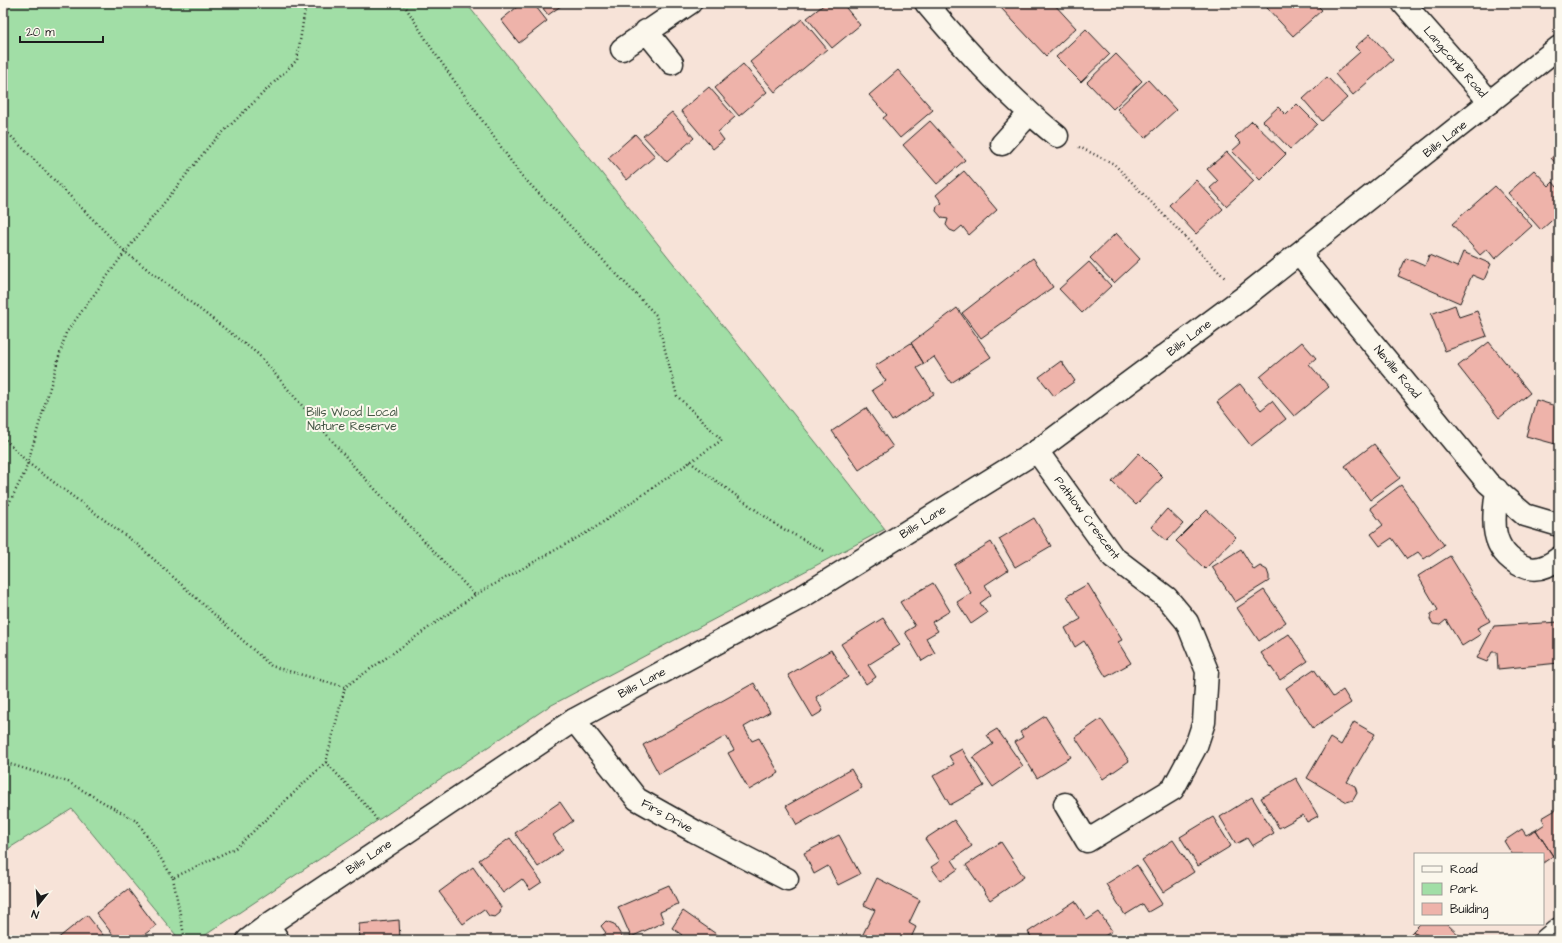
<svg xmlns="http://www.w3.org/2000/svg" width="1562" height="943" font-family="'Architects Daughter',sans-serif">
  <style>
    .green { fill: #a1dea6; stroke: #5e7d61 }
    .building { fill: #eeb3aa; stroke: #1c1c1c }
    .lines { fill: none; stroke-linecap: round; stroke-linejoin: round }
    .street-casing { stroke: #1c1c1c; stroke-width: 25 }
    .secondary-casing { stroke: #1c1c1c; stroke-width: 25 }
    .path { stroke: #1c1c1c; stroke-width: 2.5; stroke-dasharray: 1 3; stroke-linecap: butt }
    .street { stroke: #fbf7ec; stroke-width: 22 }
    .secondary { stroke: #fbf7ec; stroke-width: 22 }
    .labels { text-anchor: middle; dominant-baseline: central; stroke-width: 4; stroke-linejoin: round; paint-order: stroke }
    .street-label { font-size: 12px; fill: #1c1c1c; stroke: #fbf7ec }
    .park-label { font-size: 12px; fill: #445645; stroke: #fbf7ec }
  </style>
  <rect width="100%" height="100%" fill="#f7e3d8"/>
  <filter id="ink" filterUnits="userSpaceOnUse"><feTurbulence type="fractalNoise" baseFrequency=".025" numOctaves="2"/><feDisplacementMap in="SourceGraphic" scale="8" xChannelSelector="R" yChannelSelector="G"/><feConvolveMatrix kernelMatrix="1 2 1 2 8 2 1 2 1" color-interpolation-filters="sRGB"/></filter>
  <g filter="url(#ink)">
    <path class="green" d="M3,3H466L885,529L548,707L198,940H180L72,809L3,852Z"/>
    <path class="building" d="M522,3H533L547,21L519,43L501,20Z
      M539,3H565L548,15Z
      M826,3H842L860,25L832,48L807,18Z
      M1007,3H1053L1076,28L1046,56L1001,8Z
      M1273,3H1315L1322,10L1293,36L1267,8Z
      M802,19L827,49L775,92L750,62Z
      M1086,29L1110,54L1081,82L1056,57Z
      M1370,34L1393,60L1353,95L1335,74L1360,52L1355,47Z
      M1116,54L1142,81L1113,109L1087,82Z
      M743,64L767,92L739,116L715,88Z
      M898,70L933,110L900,138L883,118L887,115L869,95Z
      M1327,77L1347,98L1322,121L1303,99Z
      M1148,80L1176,110L1145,138L1117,109Z
      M709,87L735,117L718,132L724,140L713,149L681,111Z
      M1297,104L1317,124L1290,149L1263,121L1278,107L1286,115Z
      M672,112L694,138L667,162L643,136Z
      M930,121L965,160L937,184L903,145Z
      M1252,121L1286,154L1260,180L1232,151L1241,143L1235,137Z
      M635,134L655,156L627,180L608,158Z
      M1227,152L1254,181L1226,206L1210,188L1218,181L1207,169Z
      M1559,152V167L1551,158Z
      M1534,170L1549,186L1553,182L1557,187L1559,186V214L1541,230L1508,193Z
      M964,171L997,210L969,235L962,226L955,232L950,230L946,225L948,219L942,218L936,211L937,206L942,203L936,195Z
      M1196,180L1223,209L1196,234L1169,205Z
      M1495,186L1532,226L1495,259L1487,249L1480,255L1452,224Z
      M1116,233L1140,259L1114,283L1090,258Z
      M1463,252L1491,264L1484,280L1472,275L1460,303L1398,276L1406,258L1425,266L1429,255L1457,267Z
      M1033,258L1053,287L981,338L962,313Z
      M1089,262L1111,286L1082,313L1059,289Z
      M1455,305L1459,317L1477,311L1487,336L1445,351L1431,314Z
      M957,308L991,357L951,383L934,357L924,364L911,343Z
      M1302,342L1316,358L1309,364L1329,387L1294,416L1260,377Z
      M1489,342L1530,393L1499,418L1458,366Z
      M911,343L924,364L917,368L934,394L892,421L872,390L886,381L875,366Z
      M1061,361L1075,381L1054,396L1039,377Z
      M1240,384L1261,410L1272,401L1286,419L1251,446L1217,402Z
      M1536,400L1559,407V445L1526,436Z
      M866,408L893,447L859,470L832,431Z
      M1374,444L1400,478L1370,500L1345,466Z
      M1139,453L1163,477L1136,505L1112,482Z
      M1401,485L1444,545L1424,559L1418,552L1407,559L1392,538L1380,546L1371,534L1383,525L1370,508Z
      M1167,509L1183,524L1167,541L1151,527Z
      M1207,510L1236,537L1205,569L1176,541Z
      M1034,518L1051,546L1015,567L999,539Z
      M991,542L1008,570L985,585L991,595L980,603L987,613L971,624L957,602L971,593L954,565Z
      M1241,549L1254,570L1260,566L1267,570L1269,576V581L1235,602L1212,567Z
      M1450,556L1490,621L1477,628L1481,634L1462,646L1446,620L1440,625L1433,624L1430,619L1431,614L1438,610L1418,576Z
      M933,583L950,611L932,622L938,631L926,638L935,653L922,661L905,632L915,626L900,602Z
      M1088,584L1122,640L1118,642L1131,663L1106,677L1084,641L1075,647L1065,628L1081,619L1067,596Z
      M1264,590L1286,622L1259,641L1237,608Z
      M883,618L900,645L868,665L876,677L866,684L841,644Z
      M1559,622V663L1498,669L1497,652H1492L1487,662L1477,658L1494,626Z
      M1289,634L1308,661L1280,680L1261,653Z
      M831,650L848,677L816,697L823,711L813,717L788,675Z
      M1314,669L1333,697L1343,690L1351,703L1313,728L1286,688Z
      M754,683L770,712L744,727L752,741L759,738L779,773L749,790L728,753L734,750L726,736L659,774L643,745Z
      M1045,716L1071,757L1037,778L1015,742L1023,737L1020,732Z
      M1101,719L1129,761L1103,779L1075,737Z
      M1354,722L1375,734L1347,782L1355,786L1357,793L1353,800L1347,802L1307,778L1330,738L1341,745Z
      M997,729L1023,766L993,787L973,758L993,744L987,735Z
      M962,749L984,786L950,805L933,776L954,764L949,756Z
      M851,769L862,788L797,825L786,806Z
      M1296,778L1318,816L1307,822L1303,815L1279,828L1261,798Z
      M1252,797L1274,833L1252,846L1247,838L1236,844L1220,817Z
      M560,802L573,821L553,835L563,850L538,867L515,833Z
      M1559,808V853L1553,856L1536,830L1545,824L1542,818Z
      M1213,817L1231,846L1198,866L1180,837Z
      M954,820L972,846L952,860L958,869L941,881L931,867L940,861L925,839Z
      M1522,829L1526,835L1536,830L1553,856L1543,863V854H1512L1504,841Z
      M839,835L860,874L838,885L828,866L814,874L804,853Z
      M510,838L542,882L530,890L522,879L503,893L479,860Z
      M1173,840L1194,872L1163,892L1142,860Z
      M1001,842L1024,877L990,900L966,865Z
      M1137,865L1162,904L1148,912L1143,904L1125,915L1106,884Z
      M473,867L501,907L500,913L495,917L489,916L484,909L463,924L439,892Z
      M877,878L920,900L909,923L916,927L910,940H866L861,938L875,910L864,905Z
      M669,885L678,904L660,912L664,922L631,937L618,907Z
      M128,889L156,926L137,940H117L96,913Z
      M1075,901L1087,920L1099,912L1112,931L1099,940H1082L1081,937L1076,940H1033L1028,932Z
      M683,911L722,938L721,940H678L682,935L672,928Z
      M87,915L107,940H56Z
      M399,920L400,940H360L359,924Z
      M606,921L614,924L624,940H596L606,933L601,926Z
      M1420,924H1447L1461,937L1458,940H1423L1413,931Z
      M1413,931L1423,940H1405Z"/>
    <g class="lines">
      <g class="street-casing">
        <path id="street" d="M926,3C966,51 1008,97 1057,136
          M1403,3L1490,102
          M646,31L672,63
          M622,49L690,3
          M1002,144L1029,114
          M1299,254L1488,483L1525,515L1559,525
          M1037,451L1113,557L1167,598L1187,622L1207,671L1204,722L1196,746L1173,789L1087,841L1065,804
          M1497,490C1493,520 1489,550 1522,566C1535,572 1548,567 1559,558
          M574,720L637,799L694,831L787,879
          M268,925L278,940
          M1546,940L1559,929"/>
      </g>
      <g class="secondary-casing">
        <path id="secondary" d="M248,940L268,925L574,720L805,595L1037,451L1244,297L1559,47"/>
      </g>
      <path class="path" d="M3,128L125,252L258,354L357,470L475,595
        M1079,147L1114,164L1226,279
        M3,437L28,463L138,545L271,666L345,687L475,595L593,529L722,440L677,396L656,315L520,174L434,52L403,3
        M690,462L778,526L826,552
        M3,515L25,472L66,333L125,252L210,145L297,60L306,3
        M3,762L68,782L138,822L173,878L237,847L326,762L345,687
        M326,762L370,810L378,822
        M173,878L185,940"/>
      <use href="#street" class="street"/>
      <use href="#secondary" class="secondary"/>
    </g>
  </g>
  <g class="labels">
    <g class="street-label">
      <text transform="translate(1455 62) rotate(49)">Langcomb Road</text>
      <text transform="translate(1445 139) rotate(-38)">Bills Lane</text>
      <text transform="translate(1189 338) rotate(-37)">Bills Lane</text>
      <text transform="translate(1397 372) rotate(50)">Neville Road</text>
      <text transform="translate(1087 518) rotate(53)">Pathlow Crescent</text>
      <text transform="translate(923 522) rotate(-32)">Bills Lane</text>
      <text transform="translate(642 683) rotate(-28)">Bills Lane</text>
      <text transform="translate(667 816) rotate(29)">Firs Drive</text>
      <text transform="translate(369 857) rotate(-34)">Bills Lane</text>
    </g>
    <g class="park-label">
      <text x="352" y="412">Bills Wood Local<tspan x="352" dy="14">Nature Reserve</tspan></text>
    </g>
  </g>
  <rect width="1562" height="943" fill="none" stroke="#fbf7ec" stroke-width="16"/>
  <rect x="8" y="8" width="1546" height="927" fill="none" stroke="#1c1c1c" stroke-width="1.5" filter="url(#ink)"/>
  <rect x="1414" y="853" width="130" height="72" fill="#fbf7ec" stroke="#a29f99"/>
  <rect x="1422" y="866" width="20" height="6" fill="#fbf7ec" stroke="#a29f99"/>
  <text x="1450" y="873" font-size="12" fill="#1c1c1c">Road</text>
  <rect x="1422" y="883" width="20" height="12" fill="#a1dea6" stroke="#a29f99"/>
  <text x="1450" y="893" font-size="12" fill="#1c1c1c">Park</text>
  <rect x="1422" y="903" width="20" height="12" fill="#eeb3aa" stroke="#a29f99"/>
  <text x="1450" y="913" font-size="12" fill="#1c1c1c">Building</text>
  <g transform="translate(38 905) rotate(197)" stroke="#fbf7ec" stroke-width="3" paint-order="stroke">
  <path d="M0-3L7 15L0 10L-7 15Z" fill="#1c1c1c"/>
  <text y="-6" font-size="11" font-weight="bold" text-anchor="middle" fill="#1c1c1c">N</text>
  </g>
  <path d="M20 36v6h83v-6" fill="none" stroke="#1c1c1c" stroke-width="2"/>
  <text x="26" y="36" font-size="12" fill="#1c1c1c" stroke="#fbf7ec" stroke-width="3" paint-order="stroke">20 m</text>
</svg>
